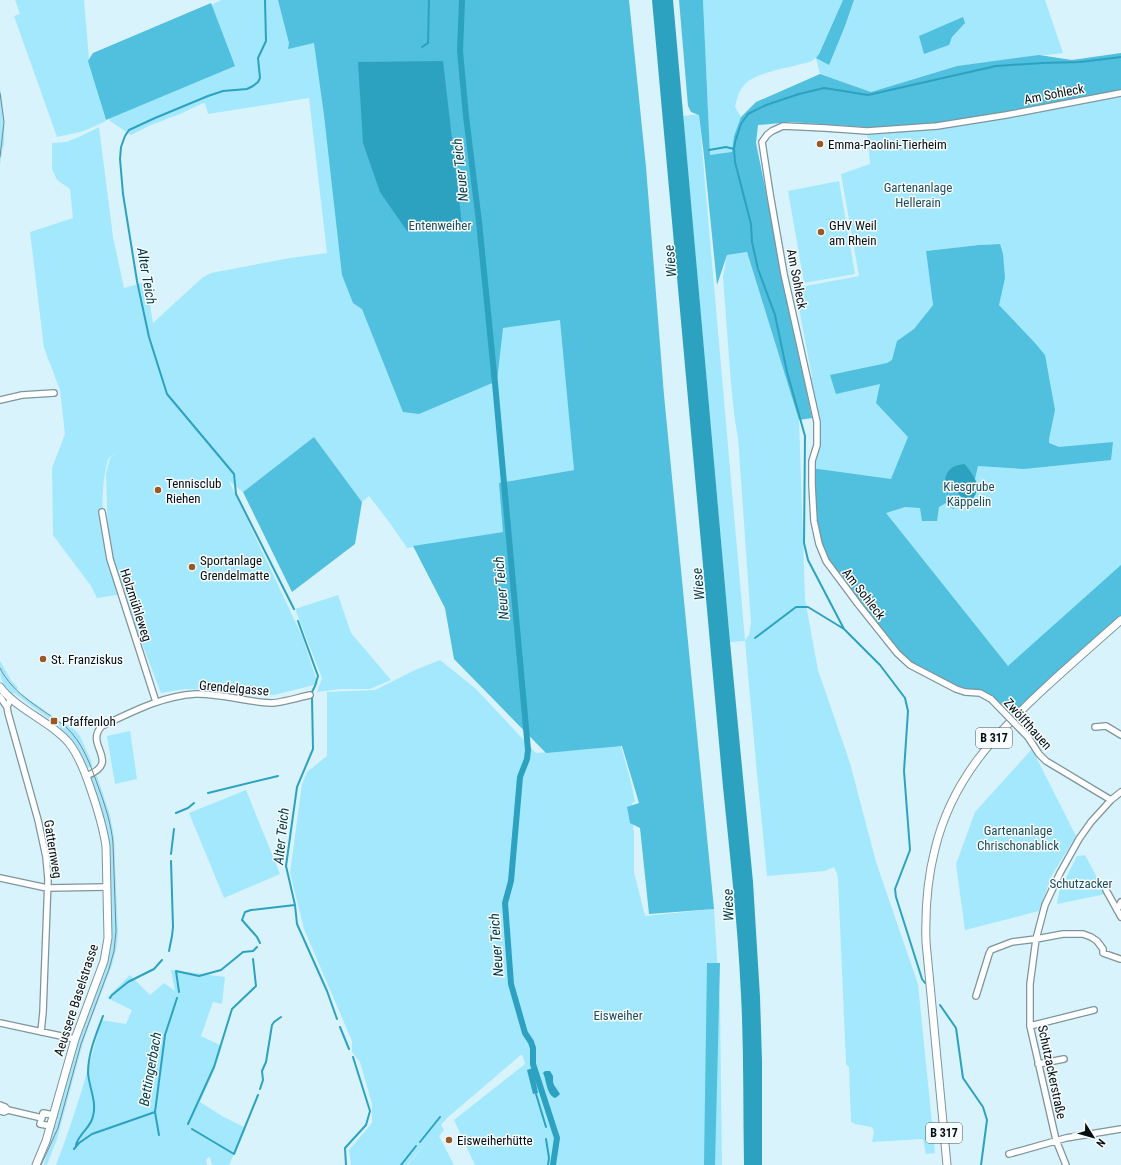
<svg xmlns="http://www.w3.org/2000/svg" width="1121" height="1165" font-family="'Roboto Condensed',sans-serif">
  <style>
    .green { fill: #a4e8fd; fill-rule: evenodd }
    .forest { fill: #51bfde }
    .water { fill: #2ca2c0 }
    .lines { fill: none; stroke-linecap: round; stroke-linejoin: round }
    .stream { stroke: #2ca2c0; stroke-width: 2 }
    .canal { stroke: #2ca2c0; stroke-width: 6 }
    .minor-casing { stroke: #7d959c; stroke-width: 8 }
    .major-casing { stroke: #7d959c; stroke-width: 9 }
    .minor { stroke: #fff; stroke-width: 5.5 }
    .major { stroke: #fff; stroke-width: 7 }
    .tram { stroke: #77888f; stroke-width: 1 }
    .minor-bridge-casing { stroke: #7d959c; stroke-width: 8; stroke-linecap: butt }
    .minor-bridge { stroke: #fff; stroke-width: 5.5 }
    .poi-dot { fill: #9a5825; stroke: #f7fcfe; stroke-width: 1.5 }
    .labels { text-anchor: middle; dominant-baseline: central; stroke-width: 3; stroke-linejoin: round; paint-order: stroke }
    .shield { fill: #f7fcfe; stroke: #4f5659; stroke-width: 1 }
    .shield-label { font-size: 12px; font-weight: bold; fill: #070f12 }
    .street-label { font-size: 13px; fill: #070f12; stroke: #f7fcfe }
    .poi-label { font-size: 13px; fill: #070f12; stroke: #f7fcfe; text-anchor: start }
    .park-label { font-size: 13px; fill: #1e4e5b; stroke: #f7fcfe }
    .water-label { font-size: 14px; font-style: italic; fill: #033945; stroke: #f7fcfe }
  </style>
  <rect width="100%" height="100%" fill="#d9f3fc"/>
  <path class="green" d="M15,0H84L89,59L201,11L221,0H430L547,165L574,470L505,482L503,532L407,548L390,523L369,496L362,502L314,437L243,492L229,481L302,636L318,684L274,695L231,690L185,689L161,693L123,594L97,598L91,586L53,535L52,468L65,434L60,390L44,348L30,232L73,218L70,189L57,180L52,169V143L66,142L79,137L99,127L113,237L124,288L146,282L153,323L202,278L211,273L290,258L327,253L309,98L208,114L205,103L201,104L180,114L151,125L131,135L110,121L94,79L106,121L84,131L57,137L14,16L20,14ZM116,452L110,458L106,473L108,541L120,586C116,571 110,557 107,542C101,514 101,486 108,459Z
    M703,0H843L817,58L845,26L854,0H1045L1063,53L957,66L871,92L820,74L816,58L810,62C794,66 755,73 745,84C739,90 737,99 735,107L741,117L734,136L732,153L710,156Z
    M0,88C4,107 5,126 4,146H3L0,165Z
    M1121,93V582L1012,679L814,469L818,437L808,380H811L810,377H812L795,288L859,276L841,174L870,164L867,131ZM1000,244L926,314L933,305L926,251L979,245Z
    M699,114L745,640L749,635L751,623L738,437L735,421L731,384L723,277L727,255L747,252L799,420L805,599L818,670L850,763L876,862L918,984L935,1153L926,1154L923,1139L872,1142L874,1132L873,1129L871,1127L855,1124L851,1122L849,1067L846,1064L838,879L837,874L834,867L825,871L767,876L757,773L745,641L730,642L683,116Z
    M839,181L855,274L804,283L788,191Z
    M338,595L351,633L391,680L370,689H340L317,692L322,678L295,609Z
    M440,660L476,689L536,753L590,749L618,745L619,747L621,746C626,765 632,783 635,802L632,803L634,819L633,830H634V872L645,916L714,909L720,1004L722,1165H475L454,1120L525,1064L522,1054L447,1118L441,1125L444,1130L439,1136L454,1165H408L431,1136L407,1165H351L349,1150L372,1123V1104L360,1062L352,1052V1041L304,929L290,873L302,784L307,772L327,756V692L375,690L415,670Z
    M0,661L11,680L18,688L16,690L62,723L63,722L74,729L80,736L92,763V767L86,768C79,751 73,741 59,729L60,727L14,693L12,695C0,682 0,679 0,661Z
    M130,731L137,779L115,784L107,736Z
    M1032,749L1076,836L1052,875L1039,911L965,930L956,864L975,812Z
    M95,775L97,776L110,815L114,837L118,933L117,946L112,965L88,1028L81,1050L57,1139L47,1165L44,1164V1163L56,1122L78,1039L104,970L109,865L108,837L104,819L90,778Z
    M246,790L280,874L224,898L189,813Z
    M1085,855L1106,894L1057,904L1059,892L1077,856Z
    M171,970L225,977L222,1004L213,1002L201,1036L222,1046L215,1068L200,1102L222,1116L246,1128L229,1165H212L210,1157L206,1159L207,1165H56C74,1118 89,1069 101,1020L126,1024L132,1010L107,998L130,975L150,995L164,983L175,991Z"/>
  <path class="forest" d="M278,0H629L646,167L664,395L714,909L649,914L640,828L630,823L627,807L639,803L622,746L546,753L454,659L445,608L413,546L503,532L499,483L574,470L560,320L503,328L497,381L419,414L403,412L362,309L353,303L342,275L324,115L314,43L288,49L289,43Z
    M679,0H703L710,155L732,152L734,136L741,117L756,102L820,74L871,92L957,66L1039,55L1072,60L1121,53V91L937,126L878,128L791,122L758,125L756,143L812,418L799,420L747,252L727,255L717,285L704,156L699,115L691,112L688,106Z
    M843,0H854L845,26L829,65L816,58L819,54Z
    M211,3L235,66L106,120L88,61L93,53Z
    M963,17L965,23L952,37L949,45L924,54L919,36Z
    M1000,244L1003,254L1005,278L999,305L1035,343L1045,355L1055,410L1049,439V443L1059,447L1113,442L1111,460L1024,469L978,466L975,479L965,464L953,490L966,500L953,509L946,503L939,507L937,521H922L920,508L905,507L886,513L1008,666L1121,565V616L1013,713L993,697L991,699L987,696L965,692L910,665L832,571L819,544L811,468L891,479L908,437L876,403L880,384L836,394L830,375L887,363L892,360L897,341L914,329L933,305L926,251L979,245Z
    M314,437L362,502L355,544L292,592L243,492Z
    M707,963H720L715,1165H704Z"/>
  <path class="water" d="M652,0H673L730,642L753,882L760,997L762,1061V1165H744C743,1108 744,1052 741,995C738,926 730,856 723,787Z
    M443,61L462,225L407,231L380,192L363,143L358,62Z
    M965,464C974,477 984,486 971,501H967L953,490L945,479C948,468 954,465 965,464Z
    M533,1068L538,1093L533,1094L527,1070Z
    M545,1071H550L553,1076V1082L554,1085L560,1094L558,1096L555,1098C546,1094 547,1081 543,1073Z"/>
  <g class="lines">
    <path class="stream" d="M265,0L266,41L258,58L260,78L258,82L253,86L247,89L223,91L208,96L155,118L129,130L125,136L121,147L120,159L123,194L137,281L149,337L167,394L234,474L236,494L294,609
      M422,47L428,43L429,0
      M734,149L735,142L741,124L748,114L766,105L799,94L824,88L868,95L996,66L1042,63L1080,62L1121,57
      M709,150L726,147L734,149L735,162L751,224L752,242L758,269L775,315L787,372L805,436L804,543L808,560L844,629
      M298,621L318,676L315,686L312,692
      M755,638L796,607H808L844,629L880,665L905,698L908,711L904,771L910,850L895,889L896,897L922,979L925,983
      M312,698L313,749L297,787L286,866L295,905L297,924L327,991L337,1019
      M208,793L278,776
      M176,813L188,808L194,803
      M171,854L174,829
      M260,943L257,937L242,920L245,912L251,910L295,905
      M169,951L172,936L173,927L171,861
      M179,992L176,971L199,976L221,970L243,952L253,951L257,947
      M110,998L112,995L128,982L154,969L162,960
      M940,1005L956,1028L963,1078L983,1107L987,1120L981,1165
      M340,1027L349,1049
      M533,1068V1065
      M260,1089L263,1080L262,1071L266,1062L272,1025L274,1022L281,1017
      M536,1094L546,1127
      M155,1112L159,1135
      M188,1124L214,1067L232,1009L256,986L253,959
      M192,1129L234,1154L258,1095
      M546,1139L549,1158L548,1165
      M420,1142L440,1117
      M76,1145C79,1133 91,1128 93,1116C97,1102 89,1087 88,1073C88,1053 96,1035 103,1016
      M74,1149L79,1143L92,1134L155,1112L165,1035L177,998
      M346,1165L345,1148L366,1125L370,1111L353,1057
      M401,1165L416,1146"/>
    <path class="canal" d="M462,0L460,51L466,116L479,222L495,383L528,750L527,759L520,777L511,881L505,903L511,984L525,1033L531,1042L533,1048V1064L557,1138L553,1165"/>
    <g class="minor-casing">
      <path id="minor" d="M0,400L22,395L54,393
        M102,512L110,559L156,702
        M0,697L7,707
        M11,698L7,707L8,713L38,820L46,857L48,879L43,1012L41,1032
        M991,699L980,693L965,692L956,689L910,665L897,653L858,604L826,561L819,544L814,521L812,485V461L817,445V422L784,274L770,194L762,142L767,135L772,131L783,126L825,128L867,131L937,126L1006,115L1121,93
        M1095,727L1106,726L1121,735
        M1028,737L1039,754L1046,761L1111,800
        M86,776C123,762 83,745 102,726C132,712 162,696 195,694C220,693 246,702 271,703C281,703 300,697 310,695
        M0,878L47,888L107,887
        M1106,890L1121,917
        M1117,910L1121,902
        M976,996L989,954L991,950L1012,942L1036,939L1063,934H1083L1091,937L1097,941L1103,949V953L1120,959
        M0,1023L75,1039
        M1030,1026L1094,1010
        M1038,1064L1064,1059
        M0,1105L5,1107L8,1110L42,1118
        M0,1111L4,1112L8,1110
        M51,1126L40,1124L43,1113L54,1115
        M1009,1154L1066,1138L1121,1129
        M1066,1165L1056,1140L1030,1026V984L1036,939L1045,905L1060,873L1079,839L1091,822L1111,800L1121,792"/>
    </g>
    <g class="major-casing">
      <path id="major" d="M0,687C11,703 40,718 55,730C60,734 65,738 69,743C79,756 85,772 90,787C97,807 103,826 106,846L108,938L104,961L75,1039L46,1141L36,1165
        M947,1165L926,942C925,910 927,880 935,849C952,779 995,734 1046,687C1071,664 1096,642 1121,620"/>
    </g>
    <use href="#minor" class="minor"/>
    <use href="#major" class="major"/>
    <path class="tram" d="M0,93L4,122L0,157
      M0,668C13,695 43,709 66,727C83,743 90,764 98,786C105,805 111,823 113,843L116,931L114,951L109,969L81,1044L58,1128L41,1165"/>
    <g class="minor-bridge-casing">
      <path id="minor-bridge" d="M991,699L1028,737"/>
    </g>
    <use href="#minor-bridge" class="minor-bridge"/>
  </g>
  <g class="poi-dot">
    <circle cx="820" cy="144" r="4"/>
    <circle cx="821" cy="232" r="4"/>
    <circle cx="158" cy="490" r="4"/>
    <circle cx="192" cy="567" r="4"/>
    <circle cx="43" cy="659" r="4"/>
    <rect x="50" y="717" width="8" height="8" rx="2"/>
    <circle cx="449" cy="1140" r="4"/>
  </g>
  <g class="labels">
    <g class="shield">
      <rect x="976" y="728" width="36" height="20" rx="3"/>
      <rect x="926" y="1123" width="36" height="20" rx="3"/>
    </g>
    <g class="shield-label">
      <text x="994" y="738">B 317</text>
      <text x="944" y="1133">B 317</text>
    </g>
    <g class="street-label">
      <text transform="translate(1054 94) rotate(-11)">Am Sohleck</text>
      <text transform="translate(797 279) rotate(79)">Am Sohleck</text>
      <text transform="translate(864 594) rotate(52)">Am Sohleck</text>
      <text transform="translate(136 605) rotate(72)">Holzmühleweg</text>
      <text transform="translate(234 688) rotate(5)">Grendelgasse</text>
      <text transform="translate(1028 724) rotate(48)">Zwölfthauen</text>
      <text transform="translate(53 849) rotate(81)">Gatternweg</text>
      <text transform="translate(76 1000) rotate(-72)">Aeussere Baselstrasse</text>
      <text transform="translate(1052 1072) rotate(78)">Schutzackerstraße</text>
    </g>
    <g class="poi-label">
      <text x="828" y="144">Emma-Paolini-Tierheim</text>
      <text x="829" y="225">GHV Weil<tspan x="829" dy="15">am Rhein</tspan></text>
      <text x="166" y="483">Tennisclub<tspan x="166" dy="15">Riehen</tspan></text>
      <text x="200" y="560">Sportanlage<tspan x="200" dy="15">Grendelmatte</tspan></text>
      <text x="51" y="659">St. Franziskus</text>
      <text x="62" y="721">Pfaffenloh</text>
      <text x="457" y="1140">Eisweiherhütte</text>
    </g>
    <g class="park-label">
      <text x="918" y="187">Gartenanlage<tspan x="918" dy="15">Hellerain</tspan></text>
      <text x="440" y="225">Entenweiher</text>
      <text x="969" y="486">Kiesgrube<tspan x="969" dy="15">Käppelin</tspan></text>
      <text x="1018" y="830">Gartenanlage<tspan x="1018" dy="15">Chrischonablick</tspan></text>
      <text x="1081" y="883">Schutzacker</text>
      <text x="618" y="1015">Eisweiher</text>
    </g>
    <g class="water-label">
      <text transform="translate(460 170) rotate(-96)">Neuer Teich</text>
      <text transform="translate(670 261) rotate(-95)">Wiese</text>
      <text transform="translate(147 276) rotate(80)">Alter Teich</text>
      <text transform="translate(698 584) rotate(-95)">Wiese</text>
      <text transform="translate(501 588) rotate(-95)">Neuer Teich</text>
      <text transform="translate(281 836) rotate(-84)">Alter Teich</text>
      <text transform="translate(728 905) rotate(-92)">Wiese</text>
      <text transform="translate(496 945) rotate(-94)">Neuer Teich</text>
      <text transform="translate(150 1069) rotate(-80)">Bettingerbach</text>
    </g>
  </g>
  <g transform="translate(1093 1137) rotate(127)" stroke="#f7fcfe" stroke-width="3" paint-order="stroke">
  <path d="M0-3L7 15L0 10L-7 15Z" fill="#070f12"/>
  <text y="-6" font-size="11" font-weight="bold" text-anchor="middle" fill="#070f12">N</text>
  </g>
</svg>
